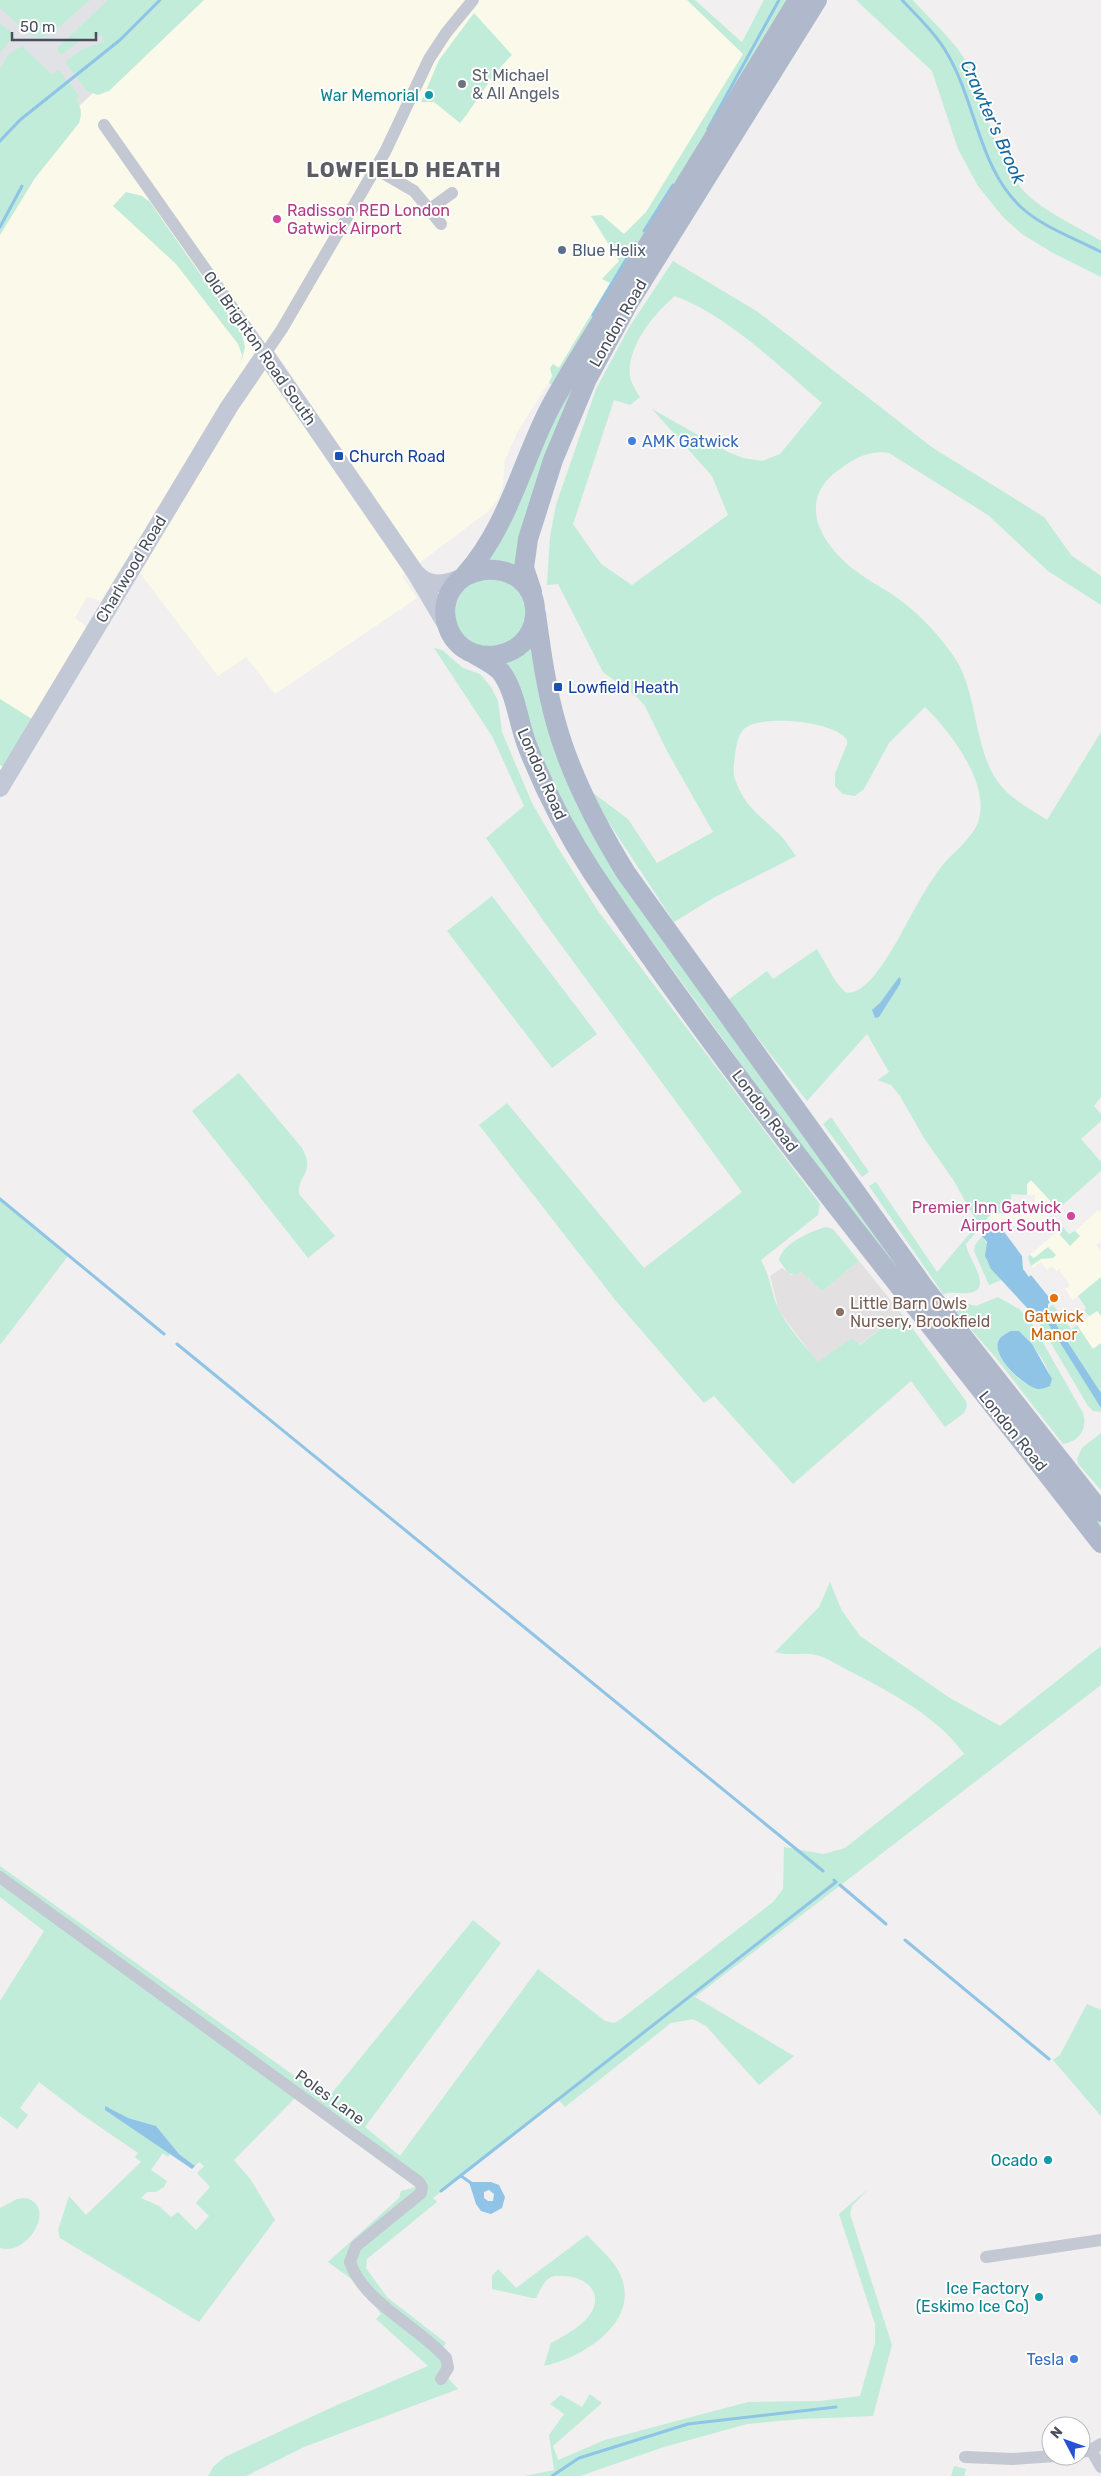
<svg xmlns="http://www.w3.org/2000/svg" width="1101" height="2476" font-family="Rubik,sans-serif">
  <style>
    .commercial { fill: #fbf9e9 }
    .education { fill: #e2e0e0 }
    .airport { fill: #e1e2e6 }
    .green { fill: #c0ecd9; fill-rule: evenodd }
    .water { fill: #8fc4e6; fill-rule: evenodd }
    .lines { fill: none; stroke-linecap: round; stroke-linejoin: round }
    .stream { stroke: #8fc4e6; stroke-width: 3 }
    .street { stroke: #c3c8d3; stroke-width: 12 }
    .secondary { stroke: #c2c8d6; stroke-width: 18 }
    .primary { stroke: #b0b9cc; stroke-width: 20 }
    .worship-dot { fill: #6b7280; stroke: #fff; stroke-width: 2 }
    .culture-dot { fill: #0f9aa8; stroke: #fff; stroke-width: 2 }
    .hotel-dot { fill: #d1479c; stroke: #fff; stroke-width: 2 }
    .service-dot { fill: #5c6f8a; stroke: #fff; stroke-width: 2 }
    .shop-dot { fill: #3f7fe0; stroke: #fff; stroke-width: 2 }
    .transit-dot { fill: #1a4fb4; stroke: #fff; stroke-width: 2 }
    .food-dot { fill: #e8710a; stroke: #fff; stroke-width: 2 }
    .education-dot { fill: #8d6e63; stroke: #fff; stroke-width: 2 }
    .labels { text-anchor: middle; dominant-baseline: central; stroke-width: 4; stroke-linejoin: round; paint-order: stroke }
    .worship-label { font-size: 16px; fill: #5b616d; stroke: #fff; text-anchor: start }
    .culture-label { font-size: 16px; fill: #0d838f; stroke: #fff; text-anchor: end }
    .hotel-label { font-size: 16px; fill: #b23c85; stroke: #fff; text-anchor: start }
    .service-label { font-size: 16px; fill: #4e5e75; stroke: #fff; text-anchor: start }
    .street-label { font-size: 16px; fill: #484e5b; stroke: #fff }
    .shop-label { font-size: 16px; fill: #366cbe; stroke: #fff; text-anchor: start }
    .transit-label { font-size: 16px; fill: #164399; stroke: #fff; text-anchor: start }
    .education-label { font-size: 16px; fill: #785e54; stroke: #fff; text-anchor: start }
    .food-label { font-size: 16px; fill: #c56008; stroke: #fff }
    .water-label { font-size: 18px; font-style: italic; fill: #156aa1; stroke: #fff }
    .district-label { font-size: 21px; font-weight: bold; letter-spacing: 1px; fill: #5c5e63; stroke: #fff }
  </style>
  <rect width="100%" height="100%" fill="#f1efef"/>
  <path class="commercial" d="M199,0H695L753,51L572,346L519,429L505,460L503,486L497,501L486,513L402,576L417,598L275,694L246,657L218,676L140,573L124,563L101,601L87,597L75,618L87,627L0,772V235L35,178L79,123L78,106Z
    M1031,1180L1058,1209L1044,1222L1046,1225L1044,1227L1039,1222L1025,1221L1018,1223L1015,1221L1003,1219L998,1223L1002,1229L991,1225L982,1236L977,1230L991,1213H1034L1035,1195H1027V1184Z
    M1097,1211H1101V1241L1096,1245L1101,1251V1277L1073,1300L1065,1289L1070,1285L1060,1272L1061,1268L1057,1271L1052,1266L1047,1270L1041,1262L1033,1268L1031,1266L1041,1258H1053L1056,1255L1033,1259L1030,1255L1061,1228L1060,1235L1080,1237L1075,1231Z
    M1097,1311L1101,1316V1343L1093,1349L1077,1325Z"/>
  <path class="education" d="M859,1261L901,1313L859,1345L852,1338L818,1363L779,1311L770,1276L782,1268L791,1275L801,1272L822,1291Z"/>
  <path class="airport" d="M0,0H190L75,110L0,212Z"/>
  <path class="green" d="M0,0H90L51,34L38,38L30,35L0,8Z
    M108,0H204L109,91L98,95L87,91L65,62L83,49L104,42L102,35L79,41L61,55L57,48Z
    M687,0H695L742,42L764,0H789L556,387L549,383L552,376L550,368L553,364L559,368L610,283L602,279L619,261L591,216L602,215L624,234L646,212L743,54Z
    M856,0H913C932,22 959,44 971,71C989,109 993,157 1022,189C1040,210 1077,226 1101,241V277L1053,253L1022,234L1003,217L978,186L958,149L932,71Z
    M474,13L512,55C489,77 479,100 460,123L434,102H421L439,60Z
    M0,23L14,35L0,53Z
    M22,46L52,75L59,70L79,96L76,100C82,108 82,113 79,123L35,178L0,235V68L8,55Z
    M126,192L142,196L150,202L242,334L245,347L241,363L242,355L238,344L176,264L113,206Z
    M673,261L758,312L933,448L1044,517L1071,555L1101,576V605L1048,571L988,515L889,453C870,450 855,458 840,469C796,499 819,542 853,569C871,583 892,592 909,607C927,622 947,644 959,665C978,701 975,755 1001,786C1013,800 1032,810 1047,820L1101,732V1097L1094,1106L1101,1114V1121L1081,1139L1101,1162V1171L1058,1209L1031,1180L1027,1184V1195L1011,1194L1010,1212L991,1214L966,1244C968,1258 984,1275 979,1288C969,1298 956,1290 943,1294L869,1186L876,1182L937,1272L978,1224L954,1181L924,1138L900,1096L891,1085L878,1080L889,1072L867,1034L807,1101L728,1000L767,971L773,979L817,949L836,982L845,992C866,999 893,948 902,932C914,910 926,887 941,867C952,853 968,842 976,827C995,789 951,732 925,707L889,743L864,789L855,796L843,794L835,786V774L847,744V740C836,721 758,713 743,730C737,737 736,748 735,756C734,765 732,773 736,782C744,805 760,816 777,832C784,838 790,848 796,856L715,897L674,922L607,820L593,793L628,819L657,863L713,832L667,751L645,706L638,698L603,672L558,584L547,585L550,537L556,505L596,389L630,326ZM675,296C727,315 779,366 822,403L780,454L762,461L743,458L728,452L652,409L712,476L728,515L632,585L601,564L573,524L614,400L630,405L640,397C636,390 631,384 630,376C626,348 655,312 675,296Z
    M583,367L514,566L489,561V554L552,423Z
    M490,576L519,588C521,594 527,603 527,609C528,613 525,617 524,621C519,640 501,650 480,646C454,641 448,604 466,587C471,582 483,579 490,576Z
    M532,647L571,784L1101,1521V1533L799,1144L597,865L556,796L503,664Z
    M434,648L442,650L463,668L480,674L491,687L498,701L502,732L532,803L558,848L598,911L820,1204L818,1215L761,1260C770,1276 771,1292 778,1308C787,1327 805,1346 818,1362L852,1338L860,1345L901,1313L966,1401L967,1406L964,1413L945,1427L911,1381L793,1484L714,1396L704,1403L616,1301L479,1125L507,1103L644,1268L742,1192L545,923L486,838L524,806L492,736Z
    M0,699L32,719L3,767L0,765Z
    M492,896L597,1034L552,1068L447,931Z
    M239,1073L302,1148C316,1174 297,1174 299,1194L335,1236L308,1258L192,1111Z
    M831,1117L869,1172L862,1177L823,1124Z
    M0,1200L68,1256L0,1345Z
    M826,1227L833,1229L859,1261L822,1291L801,1272L796,1275L788,1273L779,1260C782,1244 811,1231 826,1227Z
    M1063,1227L1069,1234L1075,1231L1080,1236L1070,1246L1060,1235Z
    M982,1236L987,1244L986,1260L1001,1280L989,1285L974,1251L975,1245Z
    M1048,1247L1056,1255L1053,1258L1041,1259L1031,1266L1028,1257L1030,1255L1034,1258Z
    M1101,1277V1316L1097,1311L1089,1316L1084,1310L1086,1308L1078,1296Z
    M998,1297L1019,1309L1030,1320L1083,1413C1088,1429 1079,1442 1063,1444L996,1358L946,1301L953,1300L976,1306ZM1021,1333C1033,1345 1052,1368 1051,1385C1031,1397 1004,1368 998,1351Z
    M1053,1305L1071,1329L1077,1325L1093,1349L1101,1343V1412L1093,1411L1088,1406L1039,1323V1314Z
    M1101,1433V1490L1079,1465L1077,1459L1082,1448Z
    M830,1582L842,1611L860,1636L950,1698L1000,1726L1101,1646V1685L695,1997L794,2056L759,2085L706,2026L693,2019L671,2023L565,2107L558,2099L433,2198L437,2202L367,2259L366,2268L387,2297L446,2343L437,2356L443,2362L446,2376L458,2389L304,2447L246,2476H208L214,2466L225,2457L337,2405L428,2366L376,2319L381,2314L362,2287L328,2262L399,2198L401,2191L416,2187L295,2098L234,2160L251,2180L275,2220L199,2322L60,2238L58,2230L69,2196L86,2215L141,2162L135,2157L138,2153L81,2114L39,2082L20,2108L28,2115L17,2129L0,2116V2001L44,1931L0,1897V1866L327,2099L473,1920L501,1943L365,2127L400,2156L538,1969L605,2021L614,2023L621,2019L773,1902L783,1889L784,1847L824,1854L845,1848L964,1754C932,1709 876,1686 829,1660C806,1648 797,1658 775,1652L819,1607ZM128,2118L156,2126L179,2154L195,2166L199,2162L204,2166L197,2173L210,2187L196,2203L209,2216L196,2230L178,2212L171,2217L159,2206L141,2198L147,2192H156L164,2187L167,2181L151,2170L163,2153L168,2157L170,2154Z
    M1087,2004L1101,2010V2116L1053,2060L1060,2055Z
    M868,2189L852,2206L850,2214L892,2345L873,2416L801,2419L747,2424L664,2447L580,2476H525L554,2470L549,2435L564,2414L550,2404L561,2395L582,2407L590,2394L602,2403L553,2446L558,2460L605,2440L748,2402L820,2401L860,2396L875,2343V2324L839,2214Z
    M25,2198C58,2205 28,2257 0,2248V2208L17,2199Z
    M587,2235C598,2247 613,2259 620,2274C642,2322 582,2358 544,2366L551,2343C565,2335 582,2327 591,2313C604,2291 584,2276 563,2276C558,2276 552,2275 548,2279C543,2283 539,2292 536,2298H532L492,2289V2276L498,2269L516,2288Z
    M954,2466L966,2469L964,2476H951Z"/>
  <path class="water" d="M899,977L901,979L900,984L879,1017L875,1018L872,1010L880,1003Z
    M991,1225L1002,1229L1022,1256L1023,1269L1029,1277L1031,1275L1052,1301L1048,1304V1312L1101,1393V1408L1047,1322L1030,1311L991,1269L985,1256L987,1242L982,1236Z
    M1011,1331H1019L1032,1344L1052,1379L1050,1386C1046,1388 1042,1389 1038,1389C1024,1386 990,1356 999,1340C1001,1336 1007,1333 1011,1331Z
    M105,2106L128,2118L156,2126L179,2154L195,2166L192,2169L105,2110Z
    M469,2182H491L499,2185L505,2197L502,2208L491,2214L481,2211L476,2204ZM489,2190L494,2194L493,2201H488L484,2198V2192Z"/>
  <g class="lines">
    <path class="stream" d="M902,0C918,17 937,35 948,55C976,103 979,169 1022,208C1044,228 1075,238 1101,252
      M708,129L779,0
      M0,141L20,120L120,40L160,0
      M0,227L22,186
      M644,231L673,185
      M593,315L636,243
      M0,1199L164,1334
      M177,1344L823,1871
      M840,1885L886,1924
      M905,1940L1049,2059
      M461,2176L471,2183
      M441,2191L836,1882L834,1880
      M552,2476L579,2458L688,2424L836,2407"/>
    <path class="street" d="M104,125L265,354L282,329L385,152L429,59L446,33L473,0
      M376,169L414,191L441,224
      M430,209L452,193
      M0,1877L419,2182L422,2187L421,2193L356,2246L350,2262C363,2302 419,2327 446,2358L448,2368L441,2379
      M986,2257L1101,2240
      M1091,2450L1101,2467
      M1081,2452L1091,2450L1101,2444
      M965,2457L1013,2459L1055,2456"/>
    <path class="secondary" d="M417,574C430,588 447,584 463,577
      M0,788L229,407L265,354L415,572L447,626"/>
    <path class="primary" d="M484,570C547,565 552,645 498,655C438,665 424,578 484,570Z
      M465,575C505,530 519,473 544,420C551,404 561,388 570,373L798,0
      M532,592L524,568L528,539L553,460L587,379L629,302L817,0
      M536,614C541,650 546,688 556,723C571,777 597,826 626,873L926,1290L1101,1512
      M474,654C483,659 494,664 501,672C516,692 518,722 527,745C544,789 566,832 592,872C748,1105 930,1321 1101,1543"/>
  </g>
  <circle class="worship-dot" cx="462" cy="84" r="5"/>
  <g class="culture-dot">
    <circle cx="429" cy="95" r="5"/>
    <circle cx="1048" cy="2160" r="5"/>
    <circle cx="1039" cy="2297" r="5"/>
  </g>
  <g class="hotel-dot">
    <circle cx="277" cy="219" r="5"/>
    <circle cx="1071" cy="1216" r="5"/>
  </g>
  <circle class="service-dot" cx="562" cy="250" r="5"/>
  <g class="shop-dot">
    <circle cx="632" cy="441" r="5"/>
    <circle cx="1074" cy="2359" r="5"/>
  </g>
  <g class="transit-dot">
    <rect x="334" y="451" width="10" height="10" rx="2.5"/>
    <rect x="553" y="682" width="10" height="10" rx="2.5"/>
  </g>
  <circle class="food-dot" cx="1054" cy="1298" r="5"/>
  <circle class="education-dot" cx="840" cy="1312" r="5"/>
  <g class="labels">
    <g class="worship-label">
      <text x="472" y="75">St Michael<tspan x="472" dy="18">&amp; All Angels</tspan></text>
    </g>
    <g class="culture-label">
      <text x="419" y="95">War Memorial</text>
      <text x="1038" y="2160">Ocado</text>
      <text x="1029" y="2288">Ice Factory<tspan x="1029" dy="18">(Eskimo Ice Co)</tspan></text>
    </g>
    <g class="hotel-label">
      <text x="287" y="210">Radisson RED London<tspan x="287" dy="18">Gatwick Airport</tspan></text>
      <text x="1061" y="1207" text-anchor="end">Premier Inn Gatwick<tspan x="1061" dy="18">Airport South</tspan></text>
    </g>
    <g class="service-label">
      <text x="572" y="250">Blue Helix</text>
    </g>
    <g class="street-label">
      <text transform="translate(618 323) rotate(-60)">London Road</text>
      <text transform="translate(260 348) rotate(55)">Old Brighton Road South</text>
      <text transform="translate(131 569) rotate(-59)">Charlwood Road</text>
      <text transform="translate(542 774) rotate(66)">London Road</text>
      <text transform="translate(765 1111) rotate(53)">London Road</text>
      <text transform="translate(1013 1431) rotate(51)">London Road</text>
      <text transform="translate(330 2097) rotate(36)">Poles Lane</text>
    </g>
    <g class="shop-label">
      <text x="642" y="441">AMK Gatwick</text>
      <text x="1064" y="2359" text-anchor="end">Tesla</text>
    </g>
    <g class="transit-label">
      <text x="349" y="456">Church Road</text>
      <text x="568" y="687">Lowfield Heath</text>
    </g>
    <g class="education-label">
      <text x="850" y="1303">Little Barn Owls<tspan x="850" dy="18">Nursery, Brookfield</tspan></text>
    </g>
    <g class="food-label">
      <text x="1054" y="1316">Gatwick<tspan x="1054" dy="18">Manor</tspan></text>
    </g>
    <g class="water-label">
      <text transform="translate(993 122) rotate(66)">Crawter's Brook</text>
    </g>
    <g class="district-label">
      <text x="404" y="169">LOWFIELD HEATH</text>
    </g>
  </g>
  <g transform="translate(1066 2441) rotate(311)"><circle r="24" fill="#ffffff" stroke="#b6b8bd"/>
  <path d="M0-4L9 19L0 12L-9 19Z" fill="#2451d6"/>
  <text y="-8" font-size="14" font-weight="bold" text-anchor="middle" fill="#484e5b">N</text>
  </g>
  <path d="M12 32v8h84v-8" fill="none" stroke="#484e5b" stroke-width="2.5"/>
  <text x="20" y="32" font-size="15" fill="#484e5b" stroke="#ffffff" stroke-width="4" paint-order="stroke">50 m</text>
</svg>
